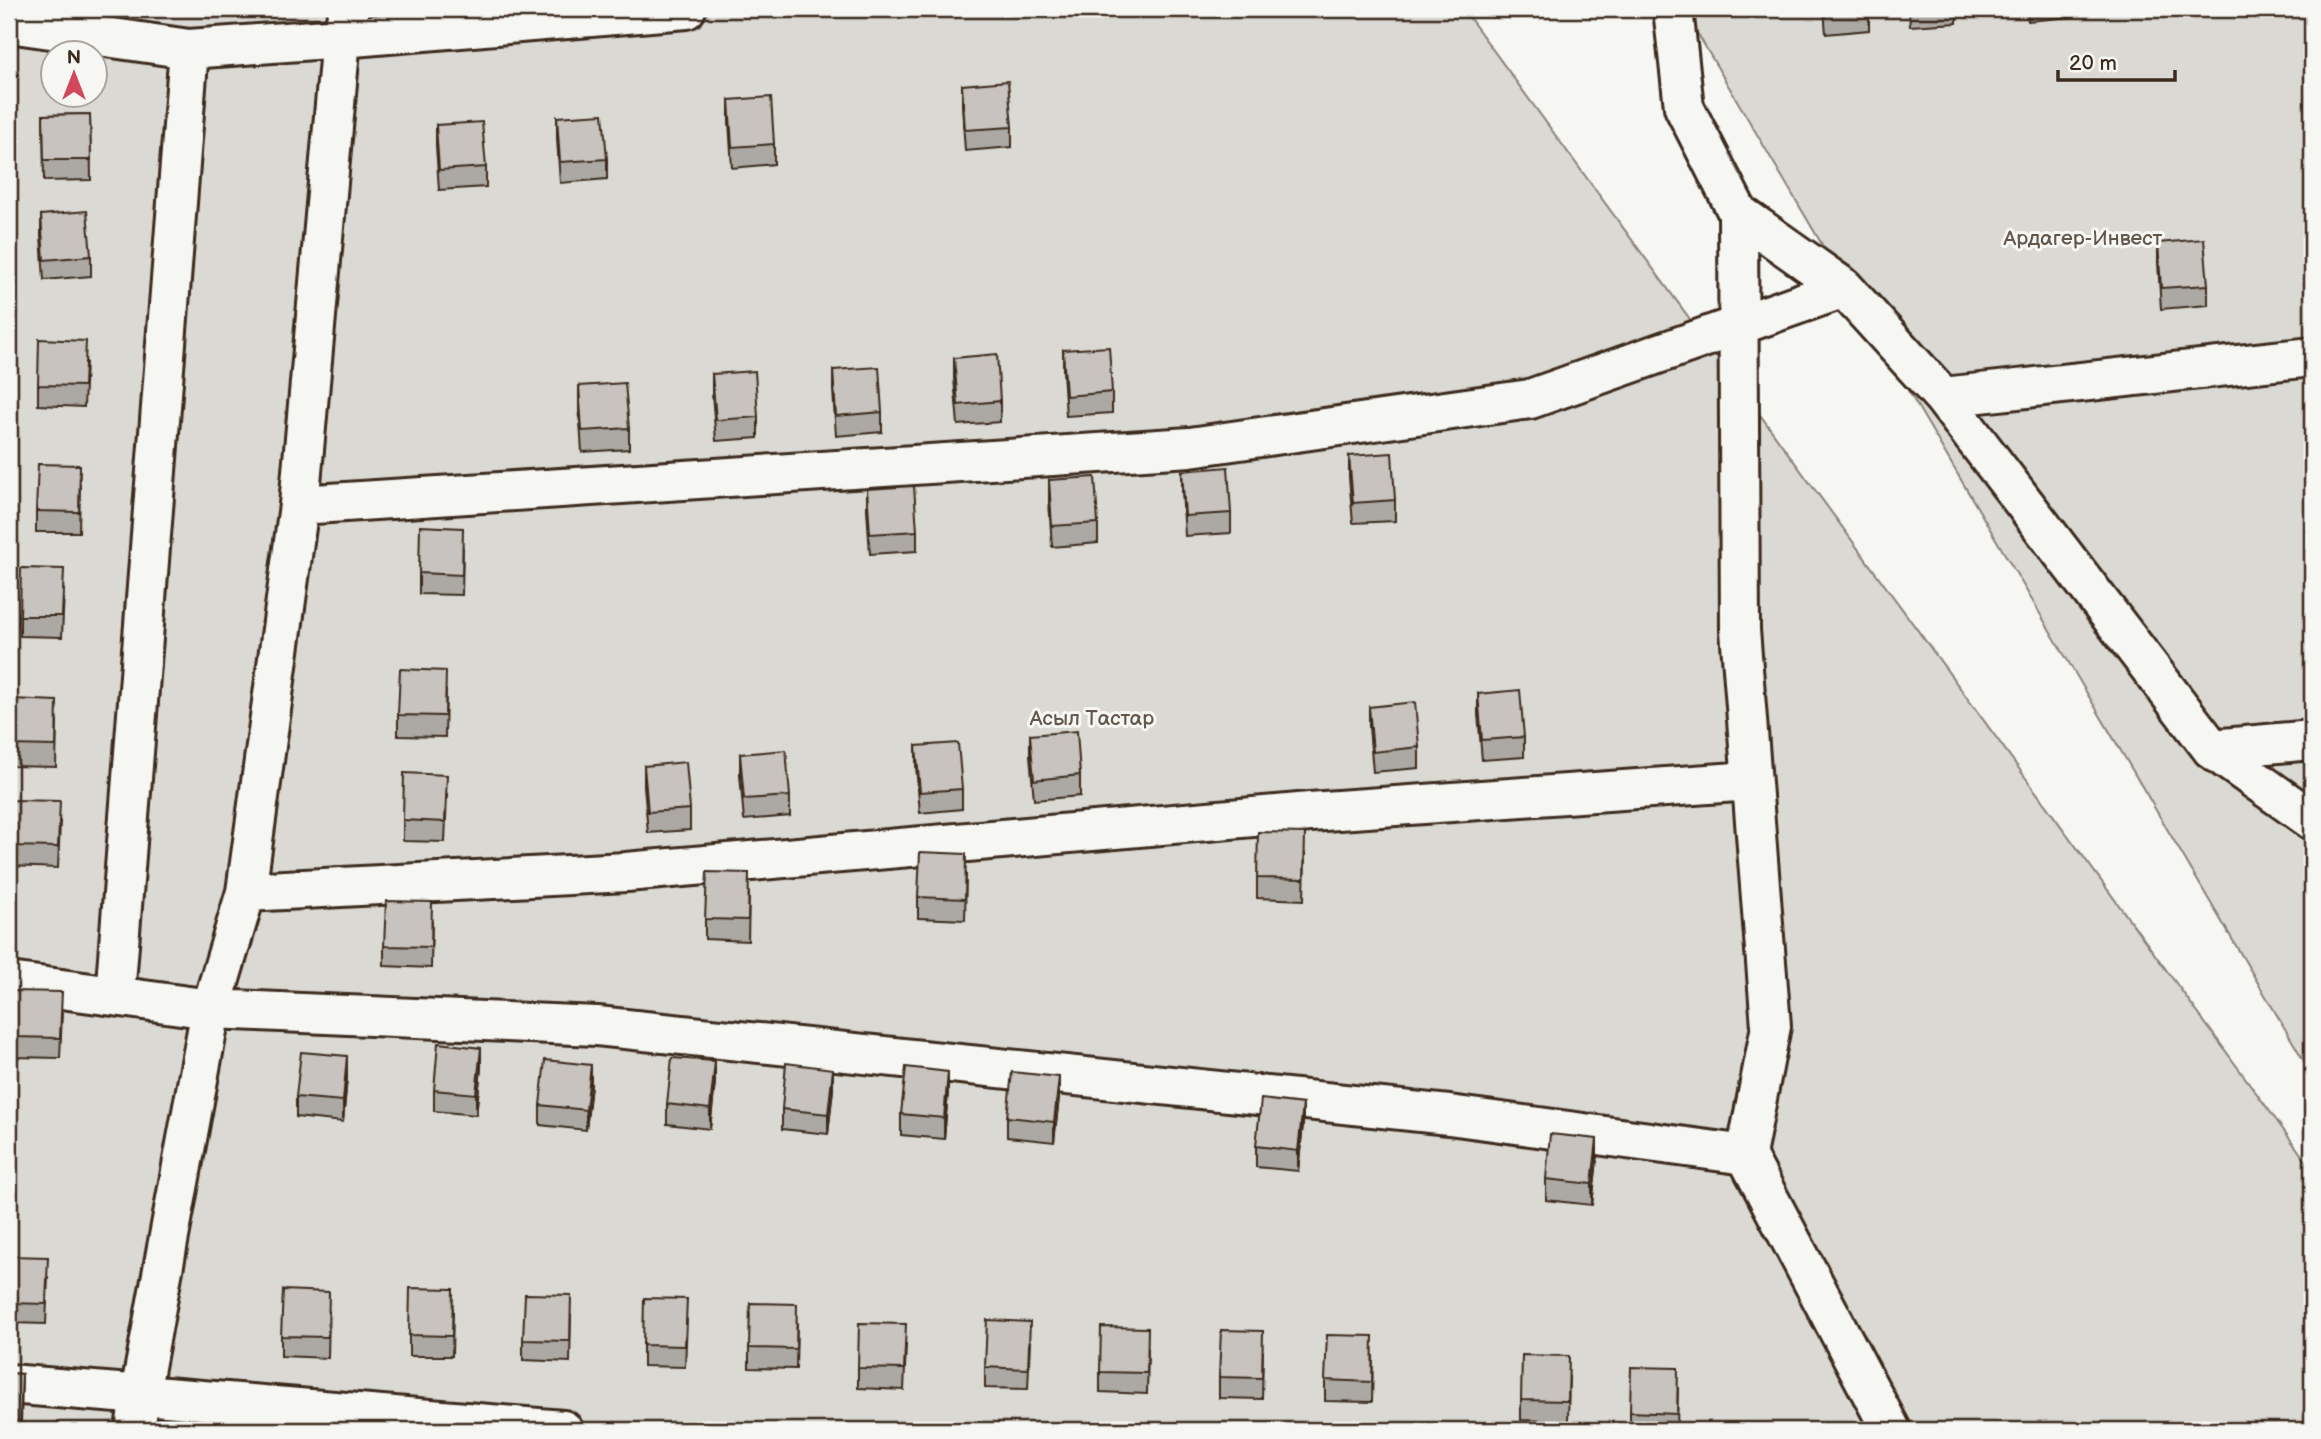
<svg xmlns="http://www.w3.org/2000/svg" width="2321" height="1439" font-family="'Balsamiq Sans',sans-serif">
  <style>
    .green { fill: #dad9d3; stroke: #8a8278; stroke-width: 2; fill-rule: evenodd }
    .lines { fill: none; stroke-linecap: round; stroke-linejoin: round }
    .minor-casing { stroke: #3b2a1e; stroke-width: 44 }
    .minor { stroke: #f6f6f2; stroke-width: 38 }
    .wall { fill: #aca8a3; stroke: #3b2a1e; stroke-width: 2 }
    .shaded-wall { fill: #8c8885; stroke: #3b2a1e; stroke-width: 2 }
    .building { fill: #c8c3be; stroke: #3b2a1e; stroke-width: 2 }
    .labels { text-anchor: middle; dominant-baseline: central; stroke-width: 6; stroke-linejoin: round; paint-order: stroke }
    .park-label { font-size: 21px; fill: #63564b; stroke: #f6f6f2 }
  </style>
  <rect width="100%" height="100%" fill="#f6f6f2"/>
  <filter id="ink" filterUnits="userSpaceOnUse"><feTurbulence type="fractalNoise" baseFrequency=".0143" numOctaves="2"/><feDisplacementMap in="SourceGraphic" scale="14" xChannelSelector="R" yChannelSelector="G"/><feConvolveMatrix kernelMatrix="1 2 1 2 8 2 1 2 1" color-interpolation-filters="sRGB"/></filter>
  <g filter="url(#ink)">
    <path class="green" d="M9,9H1463L2312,1169V1430H9ZM52,52H94V94H52Z
      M1683,9H2312V1069L2307,1066Z"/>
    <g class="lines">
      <g class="minor-casing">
        <path id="minor" d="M1673,9L1684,107L1738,213L1844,288L1943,397L2212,749
          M9,23L189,49L341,38L349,9
          M1738,213L1740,630L1771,1026L1746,1155
          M1943,397L2312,357
          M299,505L1190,447L1530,399L1844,288
          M2312,740L2212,749L2312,820
          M246,892L626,872L1310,812L1751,781
          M9,982L211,1009L597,1026L1449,1115L1746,1155L1891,1430
          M115,996L189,49
          M9,1384L563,1430
          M135,1430L140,1394L211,1009L246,892L299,505L341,38L686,9"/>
      </g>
      <use href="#minor" class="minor"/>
    </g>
    <path class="wall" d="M1824,9H1869V30L1826,34Z
      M1909,9H1957V23L1910,26Z
      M2027,9H2071V17L2028,21Z
      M962,85L1012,127V147L965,151L962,106Z
      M729,100L774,144V164L732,168L729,121Z
      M90,114L91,180L44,181L43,115Z
      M557,117L607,159V179L560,183L557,138Z
      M436,125L486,167V187L439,190L436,145Z
      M41,215L91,256V276L44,280L41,235Z
      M2158,243L2208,285V305L2161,309L2158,263Z
      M1063,350L1112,392V413L1066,416L1063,371Z
      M954,358L1000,401V422L958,425L954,378Z
      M86,362L84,407L38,405V385Z
      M833,370L882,412V432L836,436L833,390Z
      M712,374L758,417V438L716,441L712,394Z
      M579,386L629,428V449L582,452L579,407Z
      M1349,456L1395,500V521L1353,523L1349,477Z
      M1182,471L1231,513V533L1185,536L1182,491Z
      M1049,480L1098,523V543L1052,547L1049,501Z
      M80,485L79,532H36V511Z
      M867,489L917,531V551L870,554L867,509Z
      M463,548L462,595L419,594V573Z
      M64,590L62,637L20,636V616Z
      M446,691L445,737L398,736V715Z
      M1478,694L1524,737V757L1482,760L1478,714Z
      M1369,707L1419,747V768L1373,772L1369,727Z
      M57,721L56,767L9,766V745Z
      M1030,735L1080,775V796L1034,800L1030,755Z
      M916,746L962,789V809L920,813L916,766Z
      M740,754L790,796V816L744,820L740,775Z
      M644,766L690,809V830L648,833L644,786Z
      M447,795L445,842L403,841V820Z
      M60,822L58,868L11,866V846Z
      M1305,854L1304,900L1257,898V878Z
      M966,874L965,920L918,918V897Z
      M749,894L748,941L705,939V919Z
      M432,922L431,968L384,966V946Z
      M62,1013L60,1058L13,1057V1037Z
      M481,1068L476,1115L434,1111V1090Z
      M347,1077L343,1122L296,1117V1097Z
      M715,1082L710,1129L667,1124V1104Z
      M591,1085L586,1130L540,1125V1105Z
      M833,1089L828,1134L782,1129V1109Z
      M948,1092L944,1139L901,1135V1114Z
      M1059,1097L1054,1142L1007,1137V1117Z
      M1303,1124L1298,1171L1256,1167V1146Z
      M1597,1159L1592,1205L1546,1200V1179Z
      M9,1256L48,1277L46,1324L9,1323Z
      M453,1309L452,1356H409V1335Z
      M329,1312L328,1358L281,1356V1336Z
      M571,1316L570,1362L523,1360V1340Z
      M687,1320L685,1367L643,1366V1345Z
      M797,1324L796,1369L749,1368V1348Z
      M1030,1342L1028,1389L985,1388V1367Z
      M906,1345L904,1390L858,1388V1368Z
      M1148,1349L1147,1394L1100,1392V1372Z
      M1263,1352L1262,1399L1219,1398V1377Z
      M1373,1356L1372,1402L1325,1401V1380Z
      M9,1373L22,1374L21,1430H9Z
      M1569,1377L1568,1422L1521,1420V1400Z
      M1678,1388L1677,1430H1630V1412Z"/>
    <path class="shaded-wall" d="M481,1048V1068L476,1115V1094Z
      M347,1056V1077L343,1122V1101Z
      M715,1061V1082L710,1129V1109Z
      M591,1065V1085L586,1130V1110Z
      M833,1069V1089L828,1134V1114Z
      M948,1072V1092L944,1139V1118Z
      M1059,1077V1097L1054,1142V1122Z
      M1303,1104V1124L1298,1171V1151Z
      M1597,1139V1159L1592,1205V1184Z"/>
    <path class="building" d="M1826,9H1869V10L1826,13Z
      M1008,81L1012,127L965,130L962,85Z
      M771,97L774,144L732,147L729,100Z
      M90,114L91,160H44L43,115Z
      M603,114L607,159L560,162L557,117Z
      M482,122L486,167L439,170L436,125Z
      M87,211L91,256L44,260L41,215Z
      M2204,239L2208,285L2161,288L2158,243Z
      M39,339L86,341L84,386L38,385Z
      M1109,347L1112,392L1066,396L1063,350Z
      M997,354L1000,401L958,405L954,358Z
      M879,367L882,412L836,416L833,370Z
      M755,371L758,417L716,420L712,374Z
      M625,383L629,428L582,431L579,386Z
      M1392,453L1395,500L1353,503L1349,456Z
      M38,464L80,465L79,512L36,511Z
      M1228,467L1231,513L1185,516L1182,471Z
      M1095,477L1098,523L1052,526L1049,480Z
      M914,486L917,531L870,534L867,489Z
      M420,526L463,528L462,575L419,573Z
      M21,568L64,569L62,616H20Z
      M400,669L446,671L445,716L398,715Z
      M1520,690L1524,737L1482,740L1478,694Z
      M11,699L57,701L56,746L9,745Z
      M1415,702L1419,747L1373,752L1369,707Z
      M1077,731L1080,775L1034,780L1030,735Z
      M958,743L962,789L920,792L916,746Z
      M786,750L790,796L744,799L740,754Z
      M686,762L690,809L648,812L644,766Z
      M404,773L447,775L445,822L403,820Z
      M13,800L60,801L58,847L11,846Z
      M1258,832L1305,833L1304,879L1257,878Z
      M920,852L966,854L965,899L918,897Z
      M707,872L749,873L748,920L705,919Z
      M386,901L432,902L431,947L384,946Z
      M14,991L62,992L60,1038L13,1037Z
      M438,1043L481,1048L476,1094L434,1090Z
      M301,1052L347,1056L343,1101L296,1097Z
      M672,1058L715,1061L710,1109L667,1104Z
      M545,1060L591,1065L586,1110L540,1105Z
      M786,1063L833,1069L828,1114L782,1109Z
      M906,1067L948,1072L944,1118L901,1114Z
      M1012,1072L1059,1077L1054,1122L1007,1117Z
      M1261,1099L1303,1104L1298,1151L1256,1146Z
      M1550,1134L1597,1139L1592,1184L1546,1179Z
      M9,1256L48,1257L46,1304L9,1303Z
      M410,1288L453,1289L452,1336L409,1335Z
      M283,1290L329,1292L328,1337L281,1336Z
      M525,1294L571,1295L570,1341L523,1340Z
      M644,1298L687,1299L685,1346L643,1345Z
      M750,1303L797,1304L796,1349L749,1348Z
      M987,1320L1030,1322L1028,1369L985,1367Z
      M859,1323L906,1324L904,1369L858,1368Z
      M1101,1327L1148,1328L1147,1373L1100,1372Z
      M1221,1330L1263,1331L1262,1378L1219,1377Z
      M1327,1335L1373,1336L1372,1382L1325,1380Z
      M1522,1355L1569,1356L1568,1401L1521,1400Z
      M1631,1367L1678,1368L1677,1414L1630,1412Z
      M9,1373L22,1374L20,1421H9Z"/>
  </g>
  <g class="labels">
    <g class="park-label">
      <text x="2083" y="238">Ардагер-Инвест</text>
      <text x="1092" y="718">Асыл Тастар</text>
    </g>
  </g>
  <rect width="2321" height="1439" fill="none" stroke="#f6f6f2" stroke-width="35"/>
  <rect x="18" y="18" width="2286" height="1404" fill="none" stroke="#3b2a1e" stroke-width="2.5" filter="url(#ink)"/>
  <g transform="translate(74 74)"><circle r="33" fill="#f6f6f2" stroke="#aba49d" stroke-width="2"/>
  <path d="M0-5L12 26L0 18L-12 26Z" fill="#d1495b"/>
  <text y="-10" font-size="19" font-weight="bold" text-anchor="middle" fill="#3b2a1e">N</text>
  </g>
  <path d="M2058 70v10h117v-10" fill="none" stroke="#3b2a1e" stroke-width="3.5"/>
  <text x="2069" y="70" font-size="21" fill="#3b2a1e" stroke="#f6f6f2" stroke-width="5" paint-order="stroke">20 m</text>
</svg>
